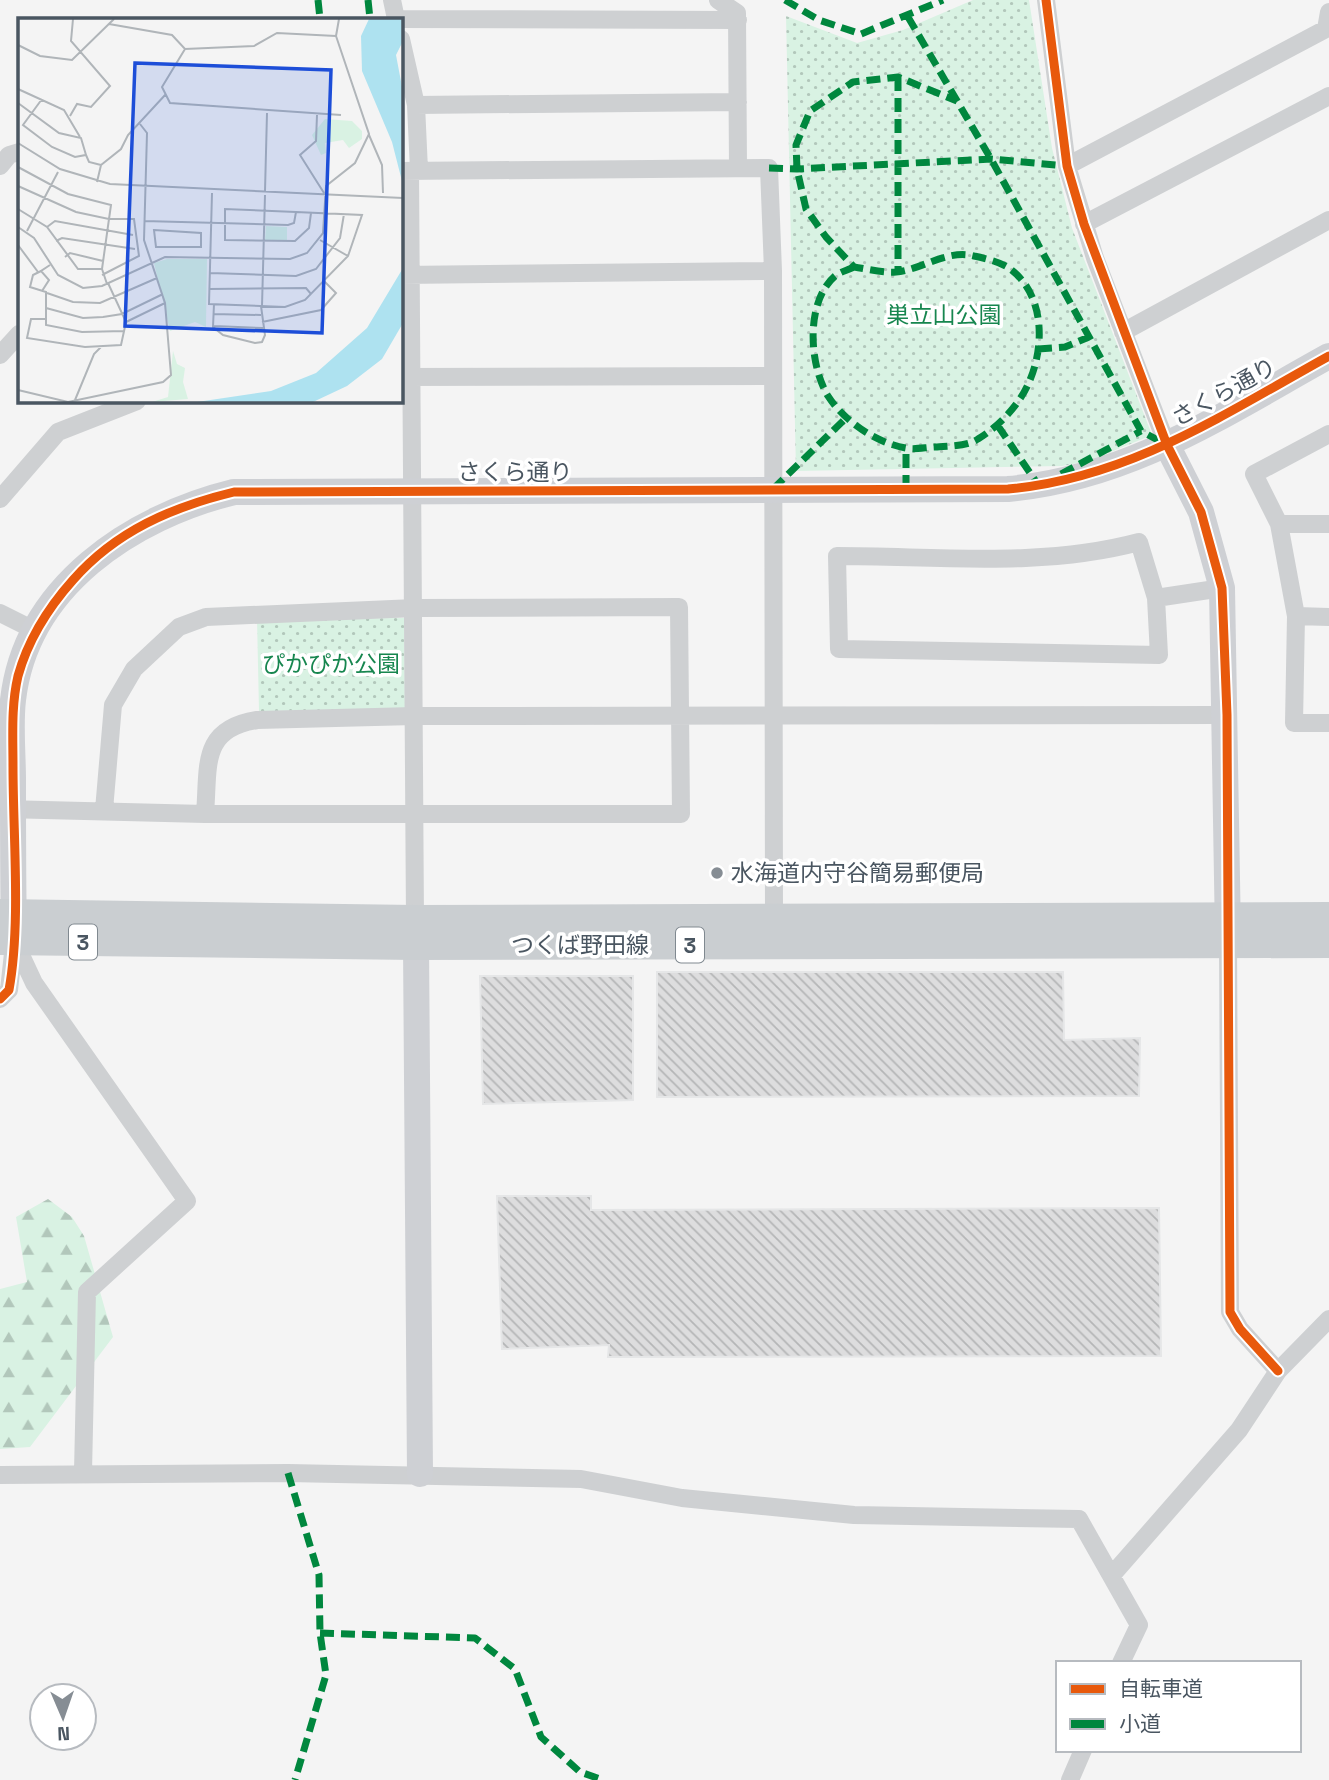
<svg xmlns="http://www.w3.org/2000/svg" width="1329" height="1780" font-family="'Space Grotesk','Noto Sans JP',sans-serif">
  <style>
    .forest { fill: url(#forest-firs) }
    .park { fill: url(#park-dots) }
    .building { fill: url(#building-back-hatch); stroke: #e5e6e7; stroke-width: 2 }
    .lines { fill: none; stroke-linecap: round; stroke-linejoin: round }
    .street { stroke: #ced0d2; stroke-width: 18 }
    .secondary { stroke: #ced0d4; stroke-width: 26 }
    .primary { stroke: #caced1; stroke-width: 30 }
    .quiet { stroke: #00873e; stroke-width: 7; stroke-dasharray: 14 7; stroke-linecap: butt }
    .cycleway-casing { stroke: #fff; stroke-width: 13 }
    .cycleway { stroke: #e8590c; stroke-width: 9 }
    .poi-dot { fill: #868d94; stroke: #fff; stroke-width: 2.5 }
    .labels { text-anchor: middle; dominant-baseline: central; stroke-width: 7; stroke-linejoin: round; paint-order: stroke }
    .shield { fill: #fff; stroke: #808990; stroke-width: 2 }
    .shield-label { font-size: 21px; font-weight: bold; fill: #4a5661 }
    .park-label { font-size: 23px; fill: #17864f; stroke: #fff }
    .street-label { font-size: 23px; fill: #4a5661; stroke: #fff }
    .poi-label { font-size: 23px; fill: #4a5661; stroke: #fff; text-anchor: start }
    .inset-road { fill: none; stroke: #b0b5b9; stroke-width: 2 }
    .view { fill: #1d4ed8; fill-opacity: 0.15; stroke: #1d4ed8; stroke-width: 3.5 }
    .inset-edge { fill: none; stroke: #4a5661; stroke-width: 3.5 }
  </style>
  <defs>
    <pattern id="forest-firs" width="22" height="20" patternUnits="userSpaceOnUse" patternTransform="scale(1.75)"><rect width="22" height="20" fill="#d9f2e3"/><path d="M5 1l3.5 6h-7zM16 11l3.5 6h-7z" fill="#b2c7bb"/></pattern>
    <pattern id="park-dots" width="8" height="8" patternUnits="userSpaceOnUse" patternTransform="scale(1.75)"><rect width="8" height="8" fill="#d9f2e3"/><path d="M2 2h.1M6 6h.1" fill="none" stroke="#b2c7bb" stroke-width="1.8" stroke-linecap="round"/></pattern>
    <pattern id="building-back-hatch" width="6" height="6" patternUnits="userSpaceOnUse" patternTransform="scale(1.75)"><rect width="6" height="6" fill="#ddddde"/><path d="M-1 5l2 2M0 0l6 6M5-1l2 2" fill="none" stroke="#b5b6b7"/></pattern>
  </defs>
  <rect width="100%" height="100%" fill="#f4f4f4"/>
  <path class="forest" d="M48,1199L72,1217L84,1236L113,1337L30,1447L0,1449V1289L27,1282L16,1217Z"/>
  <path class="park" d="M973,0H1029L1052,148L1072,228L1152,435L1089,461L1062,466L796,471L786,16L857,43L903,30Z
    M404,618L405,710L259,711L257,619Z"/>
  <path class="building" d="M657,972H1063L1064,1040L1140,1038L1139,1096L657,1097Z
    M480,976H633V1100L483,1104Z
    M497,1196H591V1210L1159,1208L1161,1356L608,1357L609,1345L502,1349Z"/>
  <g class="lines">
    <path class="street" d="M392,0L396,19
      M718,0L737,13L738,168
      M1046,0L1067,166L1095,258L1167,445
      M396,19L738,20
      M401,39L416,105L419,170
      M416,105L738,102
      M0,166L9,155L19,152
      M1067,166L1326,29L1329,12
      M401,171L769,168L773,271L774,919
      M410,171L415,920
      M1084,224L1329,96
      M402,275L773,271
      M1123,332L1329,220
      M0,355L19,334
      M402,377L773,376
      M1329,434L1254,474L1279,524L1296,616L1294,723H1329
      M0,499L58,432L137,401
      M1279,524H1329
      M1139,542L1156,598L1159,655L839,649L837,556C937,556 1042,568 1139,542Z
      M1156,598L1222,588
      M0,613L36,631
      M1296,616L1329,617
      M4,809L205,814H681L679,607L415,608L206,617L179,627L134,669L113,705L104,810
      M205,814C209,766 200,729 257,720L414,716L1227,715
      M14,940L34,983L187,1201L87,1292L83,1472
      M1228,942L1230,1312L1240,1329L1278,1371
      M0,999L9,990L14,944
      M0,1475L288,1473L581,1479L682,1498L854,1515L1079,1519L1139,1625L1121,1663
      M1112,1575L1239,1430L1278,1371L1329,1319
      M1070,1780L1083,1750"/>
    <path class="secondary" d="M1167,445L1201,512L1222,588L1228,936
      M14,934C13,883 13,831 13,780C13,754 10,726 13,700C26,586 132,517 234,492L1008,489C1130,478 1224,414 1329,356
      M416,945L420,1474"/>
    <path class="primary" d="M0,914L415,920L1329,917
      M0,940L416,945L1329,943"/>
    <path class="quiet" d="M318,0L320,19
      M368,0L370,19
      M785,0L819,20L861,34L943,0
      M908,17L991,159L1141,431L1167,445
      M898,77V272
      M769,168L797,169L991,159L1067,166
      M854,267C848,270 840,272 835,276C805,302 809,365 828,396C844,421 876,443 906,448C915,450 927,447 937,447C950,446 968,446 978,439C994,429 1006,418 1017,403C1045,366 1051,298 1009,268C1000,262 984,258 974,256C947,249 921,270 896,272C883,273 868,269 854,267L826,237L806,209L797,169L796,145L810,111L853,82L898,77L957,101
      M1038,349L1065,347L1089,337
      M998,426L1039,486L1042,484
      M1061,474L1141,431
      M773,489L846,418
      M906,489V449
      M288,1473L319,1575L320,1633L326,1675L295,1780
      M320,1633L475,1638L515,1669L541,1737L580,1772L603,1780"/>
    <g class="cycleway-casing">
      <path id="cycleway" d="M1046,0L1067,166L1084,224L1167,445L1201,512L1222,588L1227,715L1230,1312L1240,1329L1278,1371
        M0,999L9,990C21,924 13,836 13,767C13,736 11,706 18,676C28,640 48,608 73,580C116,531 172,507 234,492L1008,489C1130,478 1224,414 1329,356"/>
    </g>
    <use href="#cycleway" class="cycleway"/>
  </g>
  <circle class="poi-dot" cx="717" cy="873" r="7"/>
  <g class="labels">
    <g class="shield">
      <rect x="69" y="924.5" width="28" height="35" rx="5"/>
      <rect x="676" y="927.5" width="28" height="35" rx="5"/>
    </g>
    <g class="shield-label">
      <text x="83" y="942">3</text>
      <text x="690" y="945">3</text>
    </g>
    <g class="park-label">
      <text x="944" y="315">巣立山公園</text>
      <text x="331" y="664">ぴかぴか公園</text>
    </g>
    <g class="street-label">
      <text transform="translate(1224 392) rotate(-29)">さくら通り</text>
      <text x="515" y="472">さくら通り</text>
      <text x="580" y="945">つくば野田線</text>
    </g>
    <g class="poi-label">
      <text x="731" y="873">水海道内守谷簡易郵便局</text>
    </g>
  </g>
  <g transform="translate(18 18)">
    <rect width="385" height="385" fill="#f4f4f4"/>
    <path d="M307,101L334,103L344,113V121L331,130L325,122L307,125L308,135L303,137L294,117ZM155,333L159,346L167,350L165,364L170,381L134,384L150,379Z" fill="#d9f2e3"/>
    <path d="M248,208L269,209V222H247ZM149,241H189L188,309L177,304L152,313L136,245Z" fill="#d9f2e3"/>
    <path d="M351,1H385V23L378,37L385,74V167L374,124L344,53L343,18ZM385,250V305L364,341L329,368L295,384H179L253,373L298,355L349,310Z" fill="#aee2f0"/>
    <path class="inset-road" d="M91,6L154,17L167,31L236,28L259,15L318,18M0,27L22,38L54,42L96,1M167,31L144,69L152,85L323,97M0,71L46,92L62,119M24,81L5,107L34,129L57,139L68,137L71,144L83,147M0,85L41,115L63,120L68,137M299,97L298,123L282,137L306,175M52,98L59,86L73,89L92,68L53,23L55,1M351,117L364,147L365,175M0,125L42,151L92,166L385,180M0,149L50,176L93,187L91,201H116L121,238L84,257M79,164L83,147L103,131L110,117L148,76M0,168L58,194L91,201L84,251L89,266M247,173L249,95M194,175L191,286L267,289L287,282L330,238L344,197L278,194L207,191V222L277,223L291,210L293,195M0,191L29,209L60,251H84M126,203L270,207L276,205L278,194M0,209L16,220L40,257L65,270L84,268L147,239L272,241L289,235L305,215L308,168L337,145L351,116L318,18L321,1M29,209L37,203L115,217M136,212L183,215V229H138ZM9,213L40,154M302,222L330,238M38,223L44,220L117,231M0,227L20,254M47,239L52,235L85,243M23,253L15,257L12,269L28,274V301H13L9,320L67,329L103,327L108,304L147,285M192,255L278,258L298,251L322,220L326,196M90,265L108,304M191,271L288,270L293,276M24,273L31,262L23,253L32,247M29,275L55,284L82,285L139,260M196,286L195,309L205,317L237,325L244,324L247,317L243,288M244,288L247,177M28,290L65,300L85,299L104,296L145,276M195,296L243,297M28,301V307L64,314L106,313M244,304L303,292L318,275L306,263M196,308L245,310M0,372L50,384L145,364L153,357L147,285L126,222L129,115L122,106M57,382L76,336L84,328"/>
    <path class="view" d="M117,45L313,52L304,315L107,308Z"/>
    <rect width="385" height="385" class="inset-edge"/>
  </g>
  <rect x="1056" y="1661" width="245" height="91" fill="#ffffff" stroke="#b7bbc0" stroke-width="2"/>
  <rect x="1070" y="1684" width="35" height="10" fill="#e8590c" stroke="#b7bbc0" stroke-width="2"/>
  <text x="1119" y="1696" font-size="21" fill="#4a5661">自転車道</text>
  <rect x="1070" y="1719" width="35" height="10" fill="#00873e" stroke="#b7bbc0" stroke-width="2"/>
  <text x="1119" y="1731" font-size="21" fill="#4a5661">小道</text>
  <g transform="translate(63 1717) rotate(178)"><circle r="33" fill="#ffffff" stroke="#b7bbc0" stroke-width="2"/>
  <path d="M0-5L12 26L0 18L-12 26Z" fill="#868d94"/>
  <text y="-10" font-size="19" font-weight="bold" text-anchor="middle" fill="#4a5661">N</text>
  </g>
</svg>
